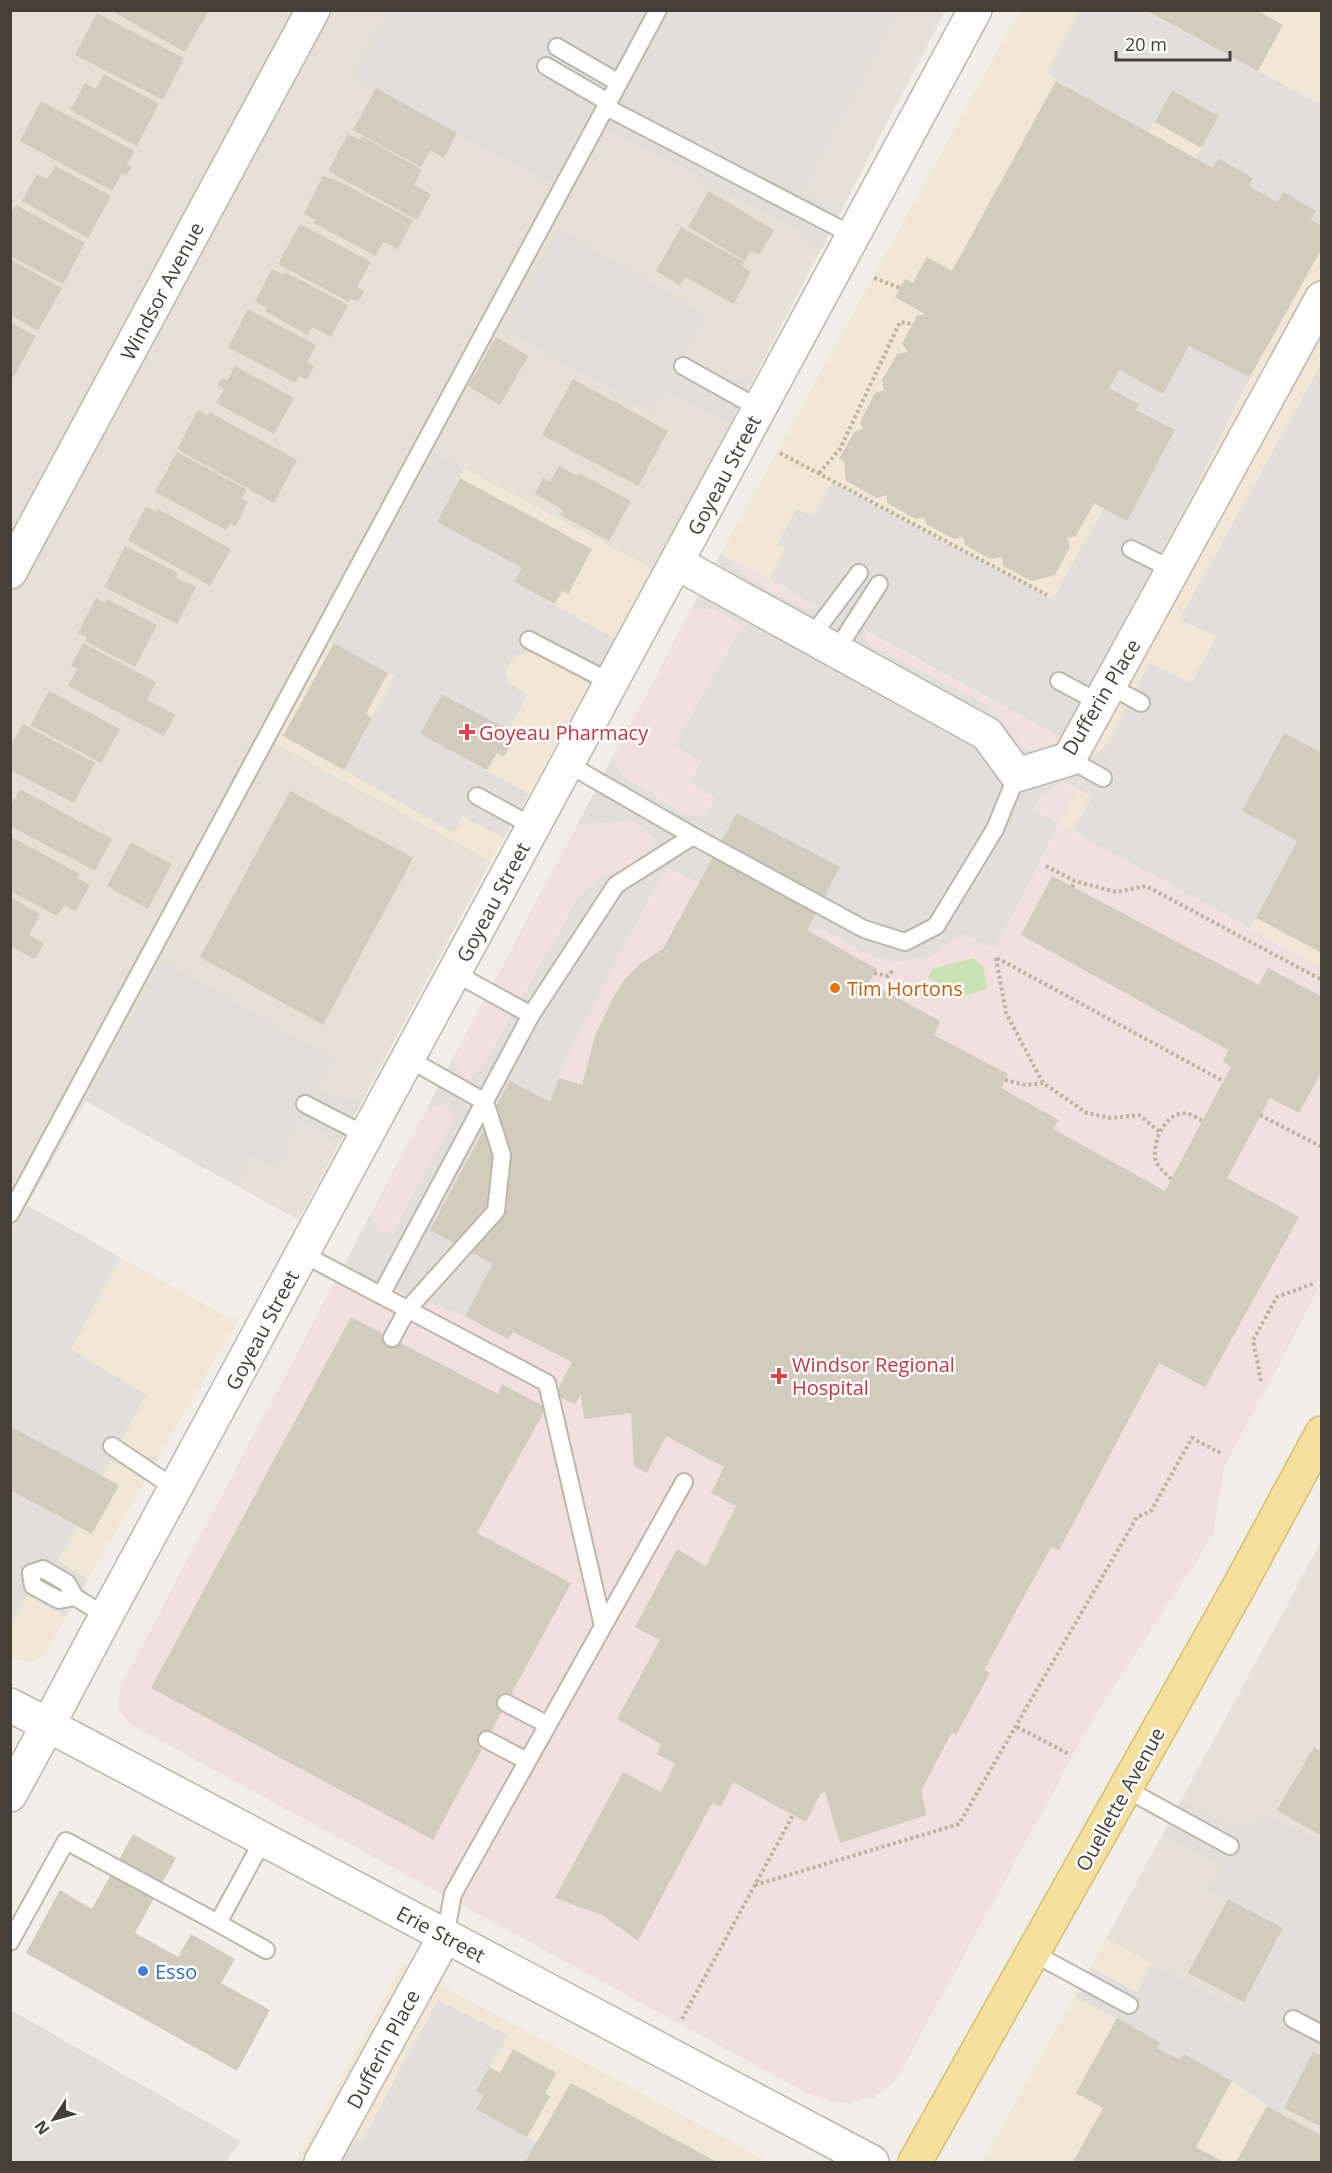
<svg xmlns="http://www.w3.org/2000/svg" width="1332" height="2173" font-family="'Open Sans',sans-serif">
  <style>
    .residential { fill: #e5e1d6 }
    .commercial { fill: #f2e7d5 }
    .medical { fill: #f1e0dd }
    .green { fill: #cbe2b5 }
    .parking { fill: #e1dfdc; fill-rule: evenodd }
    .building { fill: #d2ccbe }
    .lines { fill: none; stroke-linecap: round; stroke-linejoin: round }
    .service-casing { stroke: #bdb7ab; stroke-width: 20 }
    .minor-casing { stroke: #bdb7ab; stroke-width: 36 }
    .tertiary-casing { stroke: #bdb7ab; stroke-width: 36 }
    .primary-casing { stroke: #d7be71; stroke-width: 36 }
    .path { stroke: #bdb49e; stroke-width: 4; stroke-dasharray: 3 3; stroke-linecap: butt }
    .service { stroke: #fff; stroke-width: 16 }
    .minor { stroke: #fff; stroke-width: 33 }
    .tertiary { stroke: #fff; stroke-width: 33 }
    .primary { stroke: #f4e09f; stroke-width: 33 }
    .health-dot { fill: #e0444e; stroke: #fff; stroke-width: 2 }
    .food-dot { fill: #e8710a; stroke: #fff; stroke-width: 2 }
    .shop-dot { fill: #3f7fe0; stroke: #fff; stroke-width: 2 }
    .labels { text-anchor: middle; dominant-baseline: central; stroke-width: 5; stroke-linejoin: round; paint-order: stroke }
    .street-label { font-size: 20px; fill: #454037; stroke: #fff }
    .health-label { font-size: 20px; fill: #be3a42; stroke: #fff; text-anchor: start }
    .food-label { font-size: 20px; fill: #c56008; stroke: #fff; text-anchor: start }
    .shop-label { font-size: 20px; fill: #366cbe; stroke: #fff; text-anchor: start }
  </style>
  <rect width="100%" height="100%" fill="#f2efe8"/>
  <path class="residential" d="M11,11H945L654,570L433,452L275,743L491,861L298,1220L86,1101L11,1234Z
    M1321,1542V2135L1280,2114L1242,2011L1106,1939Z"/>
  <path class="commercial" d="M1019,11H1321V968L1060,823L1097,756L721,553Z
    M433,452L654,570L491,861L275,743Z
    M27,1205L227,1317L238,1320L44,1656L31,1662L16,1660L11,1657L10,1234Z
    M1106,1939L1242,2011L1313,2052L1280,2114L1321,2135V2162H982Z
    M402,1964L769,2162H296Z"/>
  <path class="medical" d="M721,553L1097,757L1060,823L1321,968V1285L1224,1468L1213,1534L1195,1564L1097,1712L896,2080L874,2097L844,2104L810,2095L130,1724L118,1710L120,1687Z"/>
  <path class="green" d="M973,958L983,966L987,988L963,997L928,978L932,969Z"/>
  <path class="parking" d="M388,11H646L552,184L353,76Z
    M670,11H896L801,192L839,214L819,252L811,237L606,127Z
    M1079,11H1145L1321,105V226L1311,220L1316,211L1277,202L1249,186L1253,177L1219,158L1213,168L1196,159L1219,116L1173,90L1148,132L1057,81L1047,73Z
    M558,229L706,315L683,356L722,378L753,380L730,423L664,390L651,411L506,330Z
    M1189,346L1250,377L1195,489L1062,737L1097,756L1109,742L1149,663L1191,683L1217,637L1180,619L1321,365V753L1242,811L1297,841L1250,928L1073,831L1092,797L1079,789L1060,782L1039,798L1033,810L1060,823L994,949L962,933L930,957L896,962L873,957L822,929L807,930L666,868L615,962L563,1065L493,1264L465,1316L342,1269L370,1215L380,1232L394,1231L453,1120L449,1104L428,1107L453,1059L466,1081L480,1071L577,900L602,877L642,863L656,839L634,820L577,825L613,757L621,775L686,816H704L715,798L689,783L702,761L674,746L743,625L715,610L692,608L721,553L745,576L804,609L819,607L770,579L785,549L778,544L796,509L813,516L832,482L1052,600L1104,508L1127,520L1175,431L1136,410L1139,404L1109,388L1119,370L1163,393ZM864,631L865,630L1062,738L1038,751L1020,747L1006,725L987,705L866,643Z
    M433,452L464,468L437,522L522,568L514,582L615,639L589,685L572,671L530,652L514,656L505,671L508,682L527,695L509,730L442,694L420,734L529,794L504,838L463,816L454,833L344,770L395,676L330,642Z
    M162,960L332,1059L315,1091L361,1103L339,1143L298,1117L276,1168L249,1154L236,1186L86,1101Z
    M27,1205L120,1257L71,1350L146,1395L122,1439L142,1455L159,1458L144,1481L129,1469L110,1461L102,1476L11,1426V1234Z
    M11,1490L77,1527L58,1561L88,1579L66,1617L27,1595L11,1625Z
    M1181,1802L1222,1824L1247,1823L1256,1829L1266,1815L1321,1842V2056L1313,2052L1280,2114L1232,2081L1184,2054L1180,2060L1157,2048L1160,2042L1076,1997L1091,1968L1137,1992L1151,1963L1242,2010L1244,2002L1283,1928L1209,1890L1221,1866L1163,1835Z
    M438,2000L508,2035L476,2090L484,2095L476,2109L537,2142L525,2162H341L356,2138L362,2141Z
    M10,2010H11L240,2141L226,2162H11Z"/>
  <path class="building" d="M110,10H209L185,52Z
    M1145,10H1256L1283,25L1258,71Z
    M97,13L184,58L163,100L75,55Z
    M104,74L159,104L137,146L70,110L85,83L96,89Z
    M1056,81L1213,168L1219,158L1253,178L1249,186L1277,202L1283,192L1316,211L1311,220L1322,226V248L1250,377L1189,346L1163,394L1119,370L1109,388L1139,404L1136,410L1175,430L1127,521L1094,503L1076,536L1067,538L1070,547L1055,575L1032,581L1003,566L1002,557L990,559L965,545L963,537L954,539L926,524L924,517L916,519L887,503V495L877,498L846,481L844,461L839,459L854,432L863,429L860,422L875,393L884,390L882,380L897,354L908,352L902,344L917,316L925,314L895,297L905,279L913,283L927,257L952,271Z
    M376,88L457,133L444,158L430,150L421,167L353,130Z
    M1172,90L1219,116L1201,148L1155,122Z
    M41,101L134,151L127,164L132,167L126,176L122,173L112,191L20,141Z
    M348,134L360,140L362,136L422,170L414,185L431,194L417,220L328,171Z
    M55,166L111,196L88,238L22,201L37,174L47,179Z
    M323,176L336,180L413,220L398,249L383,242L376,256L313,223L316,220L304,214Z
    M709,191L774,230L759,255L750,251L745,261L688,227Z
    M16,205L85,243L63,284L10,256V215Z
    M300,224L371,262L357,287L364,291L358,302L351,299L349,302L278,264Z
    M681,227L744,262L742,266L751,272L734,304L685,277L680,285L656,271Z
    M10,259L62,288L38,331L10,315Z
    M272,269L284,275L285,272L348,305L331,337L312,327L308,335L265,311L267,308L255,301Z
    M248,309L316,345L307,362L314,366L307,380L299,376L295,383L228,347Z
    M10,322L36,336L14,377L10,375Z
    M496,337L528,356L500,405L468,386Z
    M235,366L294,398L274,434L216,403L224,389L218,385L223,378L227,381Z
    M573,379L668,431L638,486L542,435Z
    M198,410L207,416L209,412L297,460L274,503L177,449Z
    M177,452L247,490L242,498L248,502L236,526L230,523L226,530L155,492Z
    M559,466L577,476L579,473L631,501L609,541L560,515L563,510L535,494L543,478L550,482Z
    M460,478L592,549L568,594L562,591L555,604L514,582L522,568L437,522Z
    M146,507L156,512L158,509L231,549L210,586L128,540Z
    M125,546L178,573L176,577L196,587L177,624L104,587Z
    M96,598L105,603L107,599L157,625L135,667L85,641L87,637L78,633Z
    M83,643L156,682L147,700L175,715L164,736L68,686L77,669L71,666Z
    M334,643L388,673L366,714L372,718L344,770L283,736Z
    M49,691L120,729L101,763L30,725Z
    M442,694L516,734L504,757L497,753L487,770L420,734Z
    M23,724L95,763L74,803L10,770V747Z
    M1284,733L1322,753V953L1256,918L1297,841L1242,811Z
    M20,789L112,839L95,871L10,826V807Z
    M290,791L413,858L323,1025L200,957Z
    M737,813L840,867L807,930L877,969L869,982L940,1021L934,1035L1008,1074L1001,1088L1059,1120L1053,1129L1165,1191L1231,1067L1223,1062L1228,1050L1021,935L1052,876L1259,985L1268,968L1322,997V1071L1299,1113L1270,1098L1227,1178L1299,1217L1205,1387L1159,1363L1059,1550L1051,1547L984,1670L990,1673L956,1735L952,1732L921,1791L927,1815L840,1843L825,1792L821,1793L806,1822L733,1782L721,1807L712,1803L638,1941L602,1915L555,1898L623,1772L661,1792L675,1764L657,1754L661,1744L617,1719L660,1640L635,1627L677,1549L706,1566L736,1506L711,1493L724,1467L666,1436L647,1473L634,1466L631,1413L584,1419L581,1394L575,1404L555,1395L572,1362L513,1332L508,1339L465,1316L493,1264L430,1230L510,1081L550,1102L559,1078L582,1085L595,1036L613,998L624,980L641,963L663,949Z
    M10,836L80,874L77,878L90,885L76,911L64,905L57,916L10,891Z
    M131,842L172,864L148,909L107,886Z
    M10,897L40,914L29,935L44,943L35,959L10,946Z
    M351,1317L498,1394L502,1384L546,1408L477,1533L571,1583L433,1840L151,1688Z
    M10,1426L119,1485L92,1534L10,1490Z
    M1314,1747L1322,1752V1836L1277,1810Z
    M133,1834L176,1858L135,1933L178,1957L191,1934L235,1959L221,1983L270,2010L237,2071L26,1953L60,1890L92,1909Z
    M1228,1899L1283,1928L1244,2002L1188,1973Z
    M1117,2018L1160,2042L1157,2048L1180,2060L1184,2054L1232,2081L1196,2147L1224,2162H1073L1103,2108L1076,2093Z
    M513,2049L556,2073L545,2094L550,2096L527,2137L476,2109L484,2095L476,2091L489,2067L500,2073Z
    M1313,2052L1322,2056V2127L1284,2108Z
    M571,2083L717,2162H525Z
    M1267,2106L1322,2136V2162H1236Z"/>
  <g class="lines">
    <g class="service-casing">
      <path id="service" d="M557,47L619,83
        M546,66L608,102
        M606,107L854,236
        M683,366L760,409
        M1131,549L1173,570
        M811,637L859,573
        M529,640L612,683
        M836,651L879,584
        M1059,681L1100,703
        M1110,686L1141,703
        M1069,759L1103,778
        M568,764L693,836L864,929L905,942L936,926L995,829L1017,775
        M477,796L534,827
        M455,973L531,1015
        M305,1104L367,1136
        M10,1214L658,10
        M303,1254L547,1383L603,1626
        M381,1295L531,1015L616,885L693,836
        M392,1338L407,1310L496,1211L502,1155L485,1102L409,1059
        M112,1446L176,1489
        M75,1597L59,1600L33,1586L31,1573L43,1569L67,1583L75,1597L106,1616
        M506,1703L548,1725
        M487,1740L527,1761
        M1126,1789L1230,1846
        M263,1840L218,1923L266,1950
        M445,1936L453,1894L684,1482
        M10,1942L66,1841L218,1923
        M1033,1953L1129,2005
        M1293,2019L1322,2034"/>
    </g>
    <g class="minor-casing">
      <path id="minor" d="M677,563L987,734L1017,775L1069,759L1322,298
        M10,572L313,10
        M48,1725L106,1616L975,10
        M321,2162L445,1936"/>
    </g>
    <g class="tertiary-casing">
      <path id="tertiary" d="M10,1705L872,2162
        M10,1795L48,1725"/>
    </g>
    <g class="primary-casing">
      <path id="primary" d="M915,2162L1236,1592L1322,1433"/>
    </g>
    <path class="path" d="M874,278L900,288
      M780,453L1047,595
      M819,473L840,449L900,322L913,324
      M1046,866L1075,881L1116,892L1146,886L1322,980
      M1072,887L1075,881
      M996,958L1006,1013L1043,1083L1087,1113L1111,1118L1139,1115L1161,1133
      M997,958L1223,1081
      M874,973L888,976L894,969
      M1005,1080L1026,1085L1043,1083
      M1260,1115L1322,1147
      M1171,1179C1165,1173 1156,1166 1155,1157C1153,1139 1168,1108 1189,1114C1193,1115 1198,1119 1202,1121
      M1261,1381L1253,1340L1277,1297L1315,1283
      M1017,1727L1069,1754
      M755,1885L959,1824L1137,1517L1151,1511L1192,1438L1220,1453
      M682,2019L793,1815"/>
    <use href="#service" class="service"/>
    <use href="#minor" class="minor"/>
    <use href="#tertiary" class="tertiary"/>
    <use href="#primary" class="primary"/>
  </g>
  <g class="health-dot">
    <path d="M464 723h6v6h6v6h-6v6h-6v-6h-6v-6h6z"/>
    <path d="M776 1367h6v6h6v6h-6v6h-6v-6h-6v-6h6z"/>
  </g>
  <circle class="food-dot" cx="835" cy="988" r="6"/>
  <circle class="shop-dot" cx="143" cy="1971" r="6"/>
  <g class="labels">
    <g class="street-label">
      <text transform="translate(162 291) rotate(-62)">Windsor Avenue</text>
      <text transform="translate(724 475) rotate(-62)">Goyeau Street</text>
      <text transform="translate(1101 697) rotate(-59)">Dufferin Place</text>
      <text transform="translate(493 902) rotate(-62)">Goyeau Street</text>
      <text transform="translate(262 1330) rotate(-62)">Goyeau Street</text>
      <text transform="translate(1120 1799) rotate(-61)">Ouellette Avenue</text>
      <text transform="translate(441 1934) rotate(28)">Erie Street</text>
      <text transform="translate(383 2049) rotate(-62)">Dufferin Place</text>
    </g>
    <g class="health-label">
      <text x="479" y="732">Goyeau Pharmacy</text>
      <text x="792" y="1364">Windsor Regional<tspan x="792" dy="23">Hospital</tspan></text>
    </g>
    <g class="food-label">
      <text x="847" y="988">Tim Hortons</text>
    </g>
    <g class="shop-label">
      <text x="155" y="1971">Esso</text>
    </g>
  </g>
  <rect width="1332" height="2173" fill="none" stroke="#454037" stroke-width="24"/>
  <g transform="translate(54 2119) rotate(234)" stroke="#ffffff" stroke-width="4.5" paint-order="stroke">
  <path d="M0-4.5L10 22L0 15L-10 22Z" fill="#454037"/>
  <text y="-9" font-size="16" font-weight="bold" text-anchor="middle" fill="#454037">N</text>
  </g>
  <path d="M1116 51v9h114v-9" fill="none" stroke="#454037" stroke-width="3"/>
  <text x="1125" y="51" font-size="18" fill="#454037" stroke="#ffffff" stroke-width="4.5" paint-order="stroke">20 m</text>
</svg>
